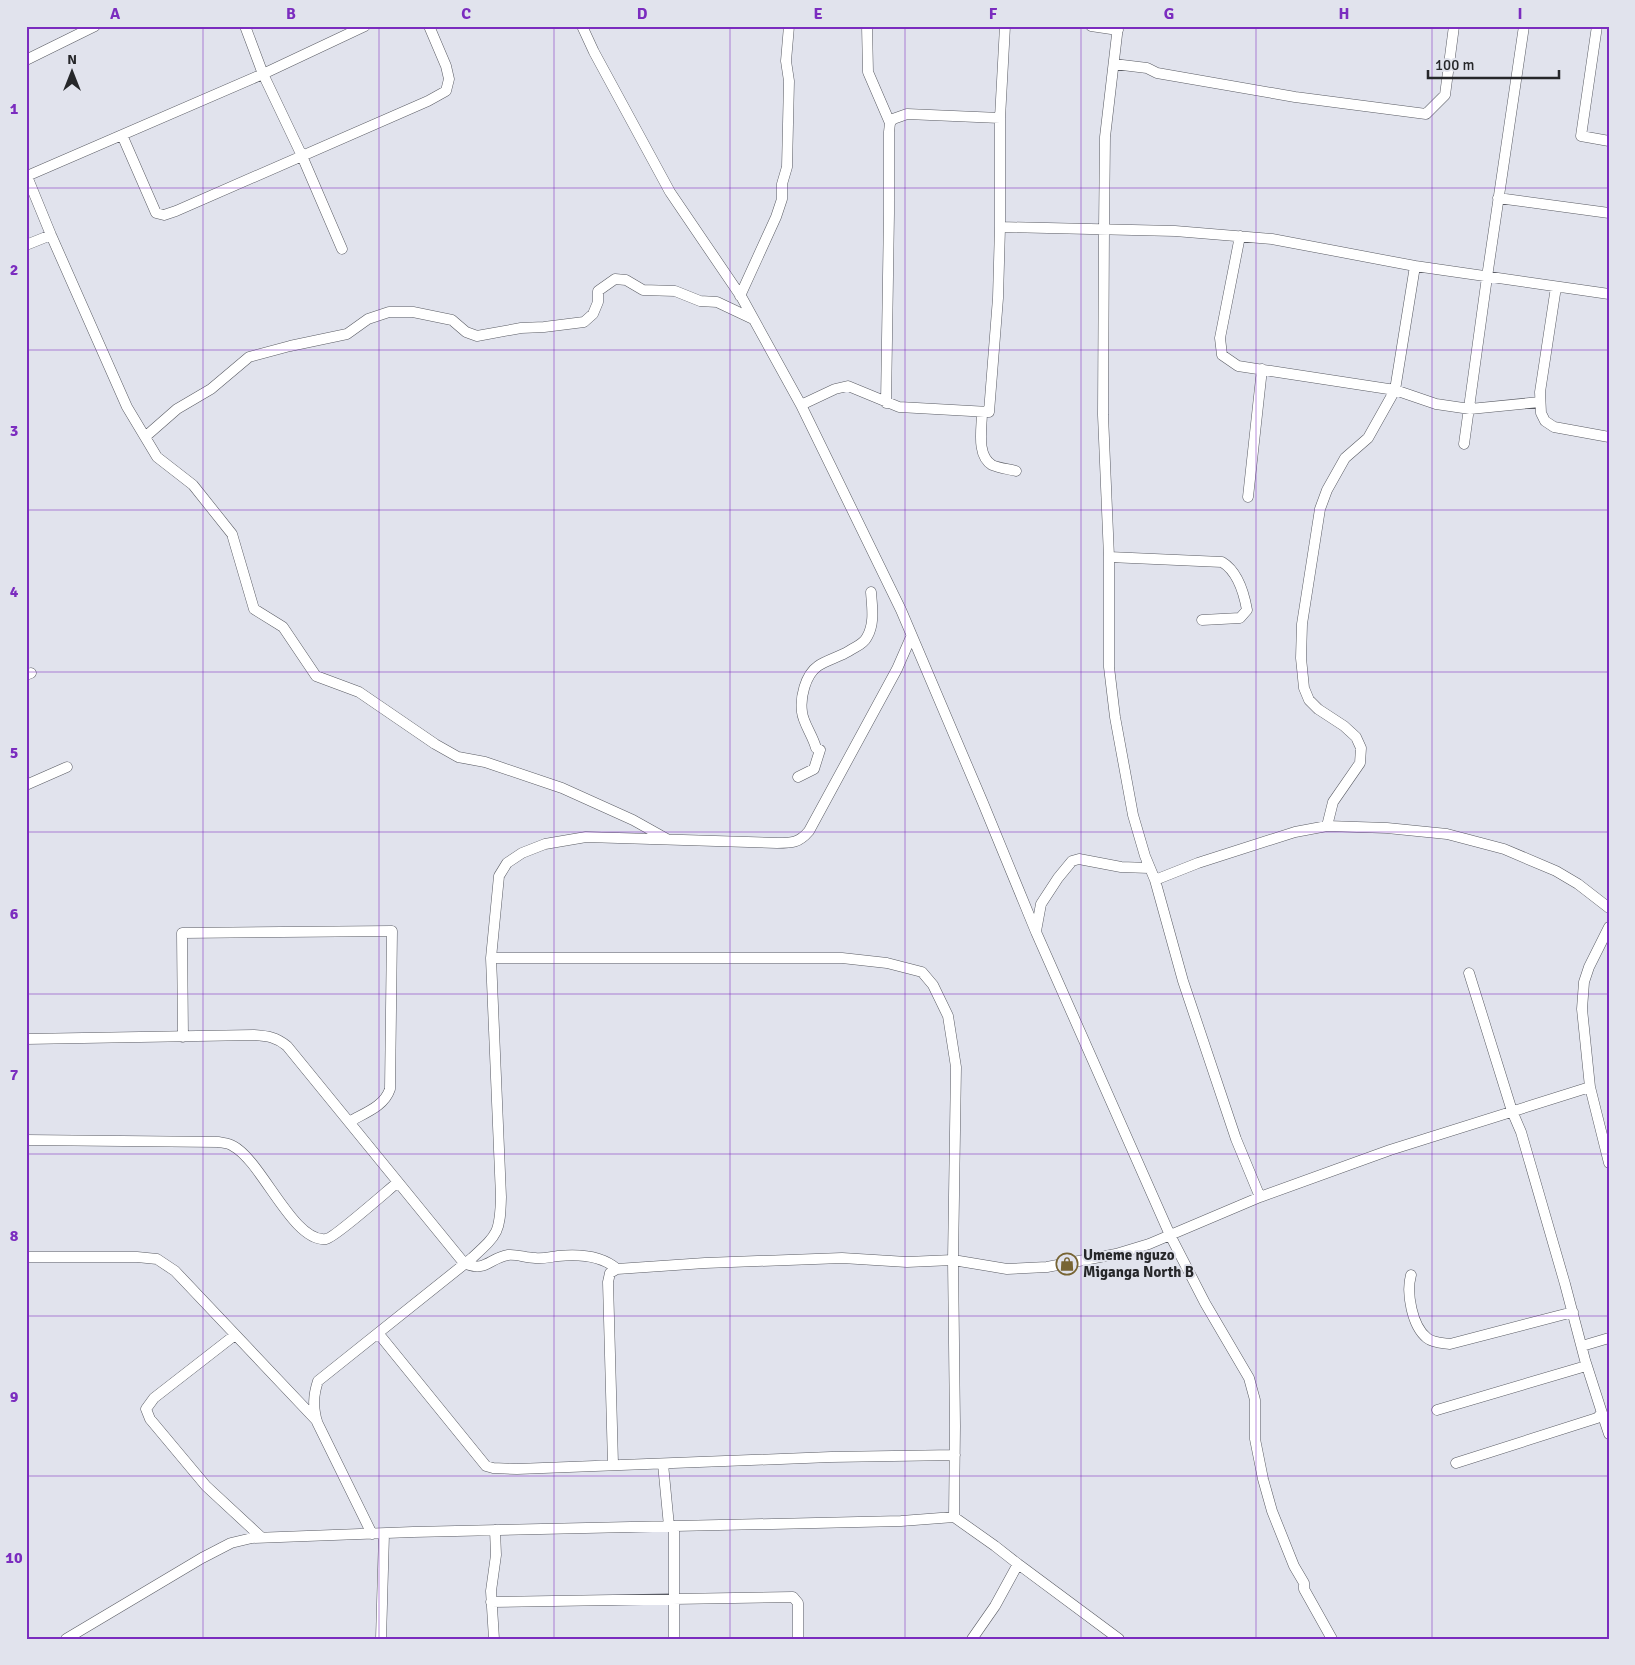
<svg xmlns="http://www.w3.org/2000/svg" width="1635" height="1665" font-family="Signika,sans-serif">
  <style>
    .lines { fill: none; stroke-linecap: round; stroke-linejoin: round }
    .minor-casing { stroke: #595b63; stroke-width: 11 }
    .minor { stroke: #fff; stroke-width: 10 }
    .grid { fill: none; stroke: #7b2cbf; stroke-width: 1; stroke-opacity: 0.55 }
    .labels { text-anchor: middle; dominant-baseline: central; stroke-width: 4; stroke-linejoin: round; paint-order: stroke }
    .poi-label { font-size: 15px; font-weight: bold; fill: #26272a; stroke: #e1e3ed; text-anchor: start }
    .neatline { fill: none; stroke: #7b2cbf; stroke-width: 2 }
    .grid-label { font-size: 16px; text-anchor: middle; font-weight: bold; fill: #7b2cbf }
  </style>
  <rect width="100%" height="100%" fill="#e1e3ed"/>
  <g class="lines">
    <g class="minor-casing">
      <path id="minor" d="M245,26L263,74L302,156L342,249
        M582,26L594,52L670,192L742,298L801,405L901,610L983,803L1036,932L1170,1235L1205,1303L1249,1378L1255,1400V1439L1263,1479L1272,1511L1294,1566L1304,1583V1589L1332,1639
        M867,26L868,72L890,123
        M1091,26L1118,30
        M1118,26L1105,137L1104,229L1103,415L1109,557V667L1115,717L1133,815L1145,856L1155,880L1183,981L1236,1139L1260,1197
        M1597,26L1581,136L1609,141
        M26,60L95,26
        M1114,64L1147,68L1157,73L1295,97L1426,114L1445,95L1454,26
        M122,135L156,213L164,215L176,211L428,101L446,91L449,79L446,66L429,26
        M26,174L51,235L127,407L157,457L193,485L232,534L254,609L283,627L316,676L359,692L435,744L458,757L485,762L562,788L633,820L667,839
        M27,176L263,74L365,26
        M1498,198L1609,213
        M1000,227L1175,231L1272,239L1415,266L1395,390L1368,438L1345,458L1327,490L1320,509L1302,624L1301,658L1304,688L1309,700L1318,709L1344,726L1356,737L1361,748L1360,763L1333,802L1327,826
        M1240,236L1220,338L1222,355L1238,366L1395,390L1436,404L1470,409L1540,402
        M26,245L51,235
        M1415,266L1609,294
        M1556,287L1540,392L1541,413L1545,421L1554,427L1609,437
        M740,296L776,217L782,199V184L787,167L789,81L786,61L789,26
        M886,403L889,213V132L890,123L893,119L907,114L1000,118
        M801,405L835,389L848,386L899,407L989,412L998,298L1000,227V118L1005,26
        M982,412C982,428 976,455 992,465C999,468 1008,469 1016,471
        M145,437L177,409L211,389L249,357L290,346L347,334L368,319L389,312H413L452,320L466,332L477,336L521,328L544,327L584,322L593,314L598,302V291L615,279L626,280L643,290L675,291L700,301L717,302L753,319
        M1464,444L1487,277L1524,26
        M1248,497L1262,369
        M1109,557L1222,562C1237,571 1244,593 1247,610L1240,618L1202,620
        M26,675L31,673
        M798,777L814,769L820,750L816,748C813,736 803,723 802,712C800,698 805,675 818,666C827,660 839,657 849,651C856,646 863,645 867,637C875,623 872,607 871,592
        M26,785L67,767
        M1155,880L1198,863L1295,832L1327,826L1387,828L1447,834L1504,849L1556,871L1578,884L1609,908
        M1609,927L1589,967L1584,982L1582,1009L1590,1087L1609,1163
        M1036,931L1041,904L1058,878L1072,861L1079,859L1121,867L1149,868
        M183,1037L182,933L392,931L390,1089C384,1107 364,1113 349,1122
        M26,1039L254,1035C268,1036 276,1037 287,1046L464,1263C486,1273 489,1258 508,1255C517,1254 526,1258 535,1258C543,1259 550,1257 558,1256C578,1254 601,1255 617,1269
        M26,1140L218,1142C223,1143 229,1143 233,1146C262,1161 293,1243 326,1239C334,1238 387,1191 398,1182
        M26,1257H137L157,1259L175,1271L317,1421
        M1411,1275C1406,1293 1412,1326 1427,1338C1433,1343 1443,1343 1450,1344L1573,1312
        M378,1333L486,1466L493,1468L517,1469L831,1457L955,1455
        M235,1335L154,1398L146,1409L150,1419L206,1486L261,1537
        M1582,1346L1609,1338
        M1437,1410L1586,1366
        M1602,1413L1609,1434
        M1456,1463L1597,1418L1602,1413L1585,1360L1565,1284L1521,1132L1512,1111L1469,973
        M613,1464L608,1282L610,1273L617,1269L705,1263L842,1258L907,1262L953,1260L1007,1269L1047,1267L1116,1254L1149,1244L1260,1197L1390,1150L1590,1087
        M663,1464L669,1526
        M954,1517L995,1546L1018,1564L1119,1639
        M372,1534L317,1422C313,1407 313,1396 318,1381L472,1258C498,1234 500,1233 501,1197L491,958L499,876L507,863L522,853L545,844L586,837L777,843C792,843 799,843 809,831L897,669L911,637
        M491,1602L793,1597L798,1603V1639
        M66,1639L202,1558L231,1543L252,1538L413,1532L901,1521L954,1517L955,1426L953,1260L956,1067L948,1016L933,985L922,972L887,963L842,958H491
        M381,1639L384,1534
        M494,1639L491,1591L496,1555L495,1530
        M674,1639V1526
        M972,1639L995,1606L1018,1564"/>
    </g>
    <use href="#minor" class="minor"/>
  </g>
  <path class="grid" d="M203,26V1639M379,26V1639M554,26V1639M730,26V1639M905,26V1639M1081,26V1639M1256,26V1639M1432,26V1639M26,188H1609M26,350H1609M26,510H1609M26,672H1609M26,832H1609M26,994H1609M26,1154H1609M26,1316H1609M26,1476H1609"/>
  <defs>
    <g id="shop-ring" transform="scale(1.125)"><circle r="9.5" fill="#e1e3ed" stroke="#776433" stroke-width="1.5"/><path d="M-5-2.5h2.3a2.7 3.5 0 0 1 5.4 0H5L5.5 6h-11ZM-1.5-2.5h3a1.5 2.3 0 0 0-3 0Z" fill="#776433"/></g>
  </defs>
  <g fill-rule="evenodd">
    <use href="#shop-ring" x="1067" y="1264"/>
  </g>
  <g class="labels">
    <g class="poi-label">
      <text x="1083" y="1255">Umeme nguzo<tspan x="1083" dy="17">Miganga North B</tspan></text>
    </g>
  </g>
  <rect width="1635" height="1665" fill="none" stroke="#e1e3ed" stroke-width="55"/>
  <g transform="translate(72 72)" stroke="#e1e3ed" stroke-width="4" paint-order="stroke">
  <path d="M0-4L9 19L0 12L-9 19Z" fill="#26272a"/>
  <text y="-8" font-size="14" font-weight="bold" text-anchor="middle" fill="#26272a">N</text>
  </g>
  <path d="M1428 70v8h131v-8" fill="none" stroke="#26272a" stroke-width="2.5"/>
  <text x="1435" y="70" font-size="15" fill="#26272a" stroke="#e1e3ed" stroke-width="4" paint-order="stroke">100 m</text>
  <rect x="28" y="28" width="1580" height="1610" class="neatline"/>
  <g class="grid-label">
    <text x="115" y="19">A</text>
    <text x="291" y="19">B</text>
    <text x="466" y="19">C</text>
    <text x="642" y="19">D</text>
    <text x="818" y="19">E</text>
    <text x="993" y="19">F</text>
    <text x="1169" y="19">G</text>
    <text x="1344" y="19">H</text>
    <text x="1520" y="19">I</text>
    <text x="14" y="114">1</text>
    <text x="14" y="275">2</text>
    <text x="14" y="436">3</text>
    <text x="14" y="597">4</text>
    <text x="14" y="758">5</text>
    <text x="14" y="919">6</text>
    <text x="14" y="1080">7</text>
    <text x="14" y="1241">8</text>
    <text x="14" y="1402">9</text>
    <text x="14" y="1563">10</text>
  </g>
</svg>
